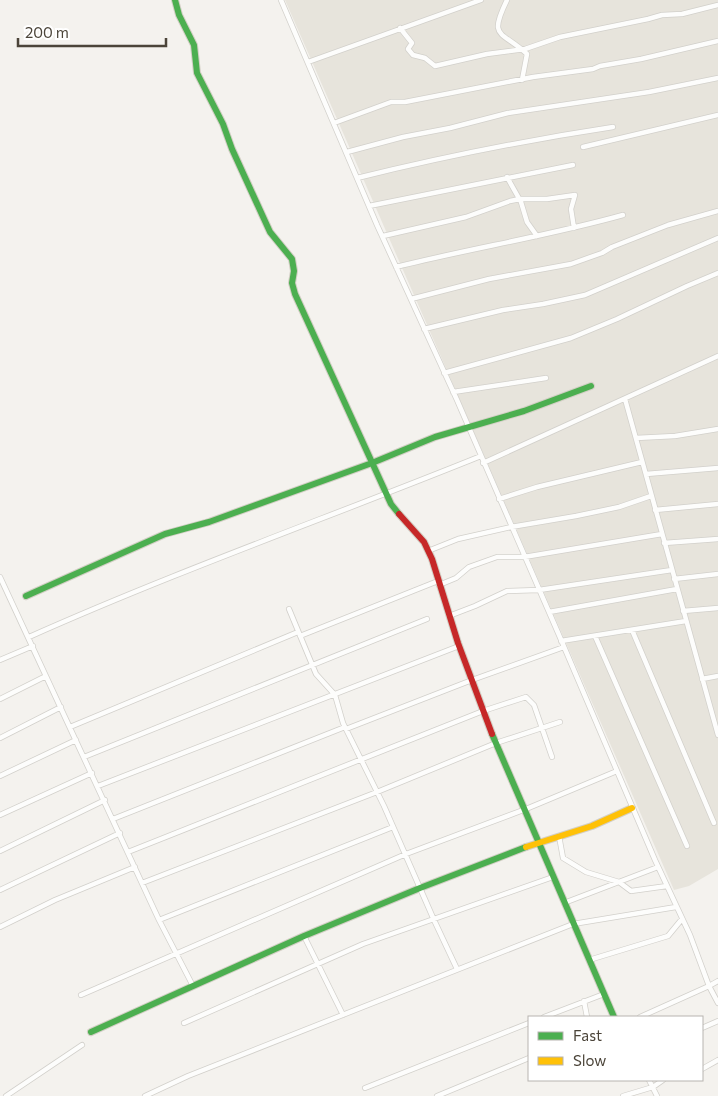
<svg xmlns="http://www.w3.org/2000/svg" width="718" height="1096" font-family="Commissioner,sans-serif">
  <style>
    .residential { fill: #e7e4dc }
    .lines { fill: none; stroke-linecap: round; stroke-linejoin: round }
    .street-casing { stroke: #d2d0cb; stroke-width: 6 }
    .fast-casing { stroke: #d3cfc5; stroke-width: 8 }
    .slow-casing { stroke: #d3cfc5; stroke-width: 8 }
    .jam-casing { stroke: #d3cfc5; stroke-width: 8 }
    .street { stroke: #fdfdfc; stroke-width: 4.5 }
    .fast { stroke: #4caf50; stroke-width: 6 }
    .slow { stroke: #ffc107; stroke-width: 6 }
    .jam { stroke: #c62828; stroke-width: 6 }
  </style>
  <rect width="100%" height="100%" fill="#f4f2ee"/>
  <path class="residential" d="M285,0H718V869L689,886L674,890Z"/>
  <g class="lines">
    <g class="street-casing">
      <path id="street" d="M281,0L377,225L457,400L559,635L655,860L690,935L709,986L718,1003
        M507,0C488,39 501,30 527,54L522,80
        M400,28L412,43L408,49L413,55L425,58L435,66L487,54L525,49L560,37L648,19L662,15L682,14L718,5
        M308,62L481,0
        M334,123L391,102H405L533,77L593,69L600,66L641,59L718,41
        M583,147L718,115
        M347,152L403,137L450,128L508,113L649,92L718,78
        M507,177L521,202L527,222L537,236
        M357,178C442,157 527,140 613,127
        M369,206L573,165
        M383,236L466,217L510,201L520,199H547L575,195L571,209L574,228
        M396,267C472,248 548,236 623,215
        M411,299L489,279L571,264L602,253L612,247L668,225L718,211
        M424,329L503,310L543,304L585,295L718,238
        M444,373L571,338L617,319L687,286L718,273
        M453,392L546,378
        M625,399L718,735
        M636,438L675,436L718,429
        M483,463L718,356
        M646,474L718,468
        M499,499L537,487L642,462
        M655,510L718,504
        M664,543L718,539
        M428,551L458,539L511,527L576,516L619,507L651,496
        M0,577L159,920L193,986
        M674,579L718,574
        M439,585L456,578L469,567L497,557H524L662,534
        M289,609L316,674L335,695L343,723L384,806L434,920L457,969
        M683,611L718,608
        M549,612L677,589
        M449,616L475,606L507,591L539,590L672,570
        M632,630L714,823
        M300,636L438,581
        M595,636L687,846
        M29,637C177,571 330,517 481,456
        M561,641L686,621
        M0,660L33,646
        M702,679L718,676
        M0,699L46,676
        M70,727L298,632
        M346,729L472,680L564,647
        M0,738L61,707
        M84,757L427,619
        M0,776L76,740
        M98,786L459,646
        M0,815L92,773
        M113,819L345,727
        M559,836L563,858L586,872L619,882L631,891L667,886
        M0,851L105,800
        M128,852L483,711L526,697L534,705L552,757
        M142,883L377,792L496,743L560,722
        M0,890L120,833
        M564,903L658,867
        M159,920L393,827
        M0,927L55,900L135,867
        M304,936L343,1015
        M589,960L668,936L682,919
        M81,995L406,854L526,809L617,771
        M584,1001L587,1017
        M544,1017L604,994
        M640,1017L709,986L718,981
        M184,1023L363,944L553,877
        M702,1028L718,1021
        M702,1069L718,1060
        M649,1080L657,1096
        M365,1088L529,1023
        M6,1096L82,1045
        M145,1096L188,1076L573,924L676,907
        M437,1096L529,1058
        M623,1096L653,1087L663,1080"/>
    </g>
    <g class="fast-casing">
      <path id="fast" d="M175,0L179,15L194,45L197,73L223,124L232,149L270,232L292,259L294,271L292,283L295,294L391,504L399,514
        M26,596L165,534L209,522L372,463L435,437L524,411L591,386
        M492,734C533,828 573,923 614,1017
        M91,1032L304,936L420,888L526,847"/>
    </g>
    <g class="slow-casing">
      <path id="slow" d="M526,847L592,826L632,808"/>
    </g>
    <g class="jam-casing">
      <path id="jam" d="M399,514L424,542L432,559L458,643L492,734"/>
    </g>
    <use href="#street" class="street"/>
    <use href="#fast" class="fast"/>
    <use href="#slow" class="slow"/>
    <use href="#jam" class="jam"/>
  </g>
  <rect x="528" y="1016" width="175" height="65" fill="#ffffff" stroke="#b7b4b0"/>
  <rect x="538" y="1032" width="25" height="8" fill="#4caf50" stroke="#b7b4b0"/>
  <text x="573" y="1041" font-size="15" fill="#4b4439">Fast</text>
  <rect x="538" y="1057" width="25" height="8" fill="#ffc107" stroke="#b7b4b0"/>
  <text x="573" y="1066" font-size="15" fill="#4b4439">Slow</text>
  <path d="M18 38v8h148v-8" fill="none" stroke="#4b4439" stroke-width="2.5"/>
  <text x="25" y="38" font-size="15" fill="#4b4439" stroke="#ffffff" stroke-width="4" paint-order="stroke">200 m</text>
</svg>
